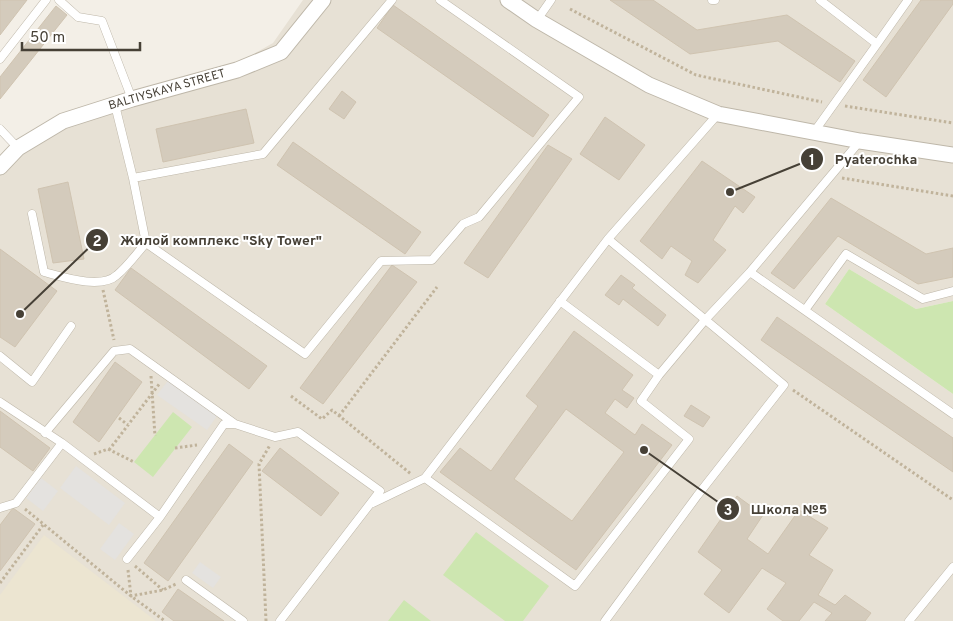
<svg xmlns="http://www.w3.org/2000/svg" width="953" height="621" font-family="Overpass,sans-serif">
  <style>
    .residential { fill: #e7e1d5 }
    .education { fill: #ece5d1 }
    .green { fill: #cde6b0 }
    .parking { fill: #e4e2df }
    .building { fill: #d4cbbc; stroke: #cfc3b0; fill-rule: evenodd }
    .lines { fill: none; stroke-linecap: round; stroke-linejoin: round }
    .service-casing { stroke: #beb7a9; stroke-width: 9 }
    .minor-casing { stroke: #beb7a9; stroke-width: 17 }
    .path { stroke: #c0b39b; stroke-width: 3; stroke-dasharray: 2.5 2.5; stroke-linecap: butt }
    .service { stroke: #fff; stroke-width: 8 }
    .minor { stroke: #fff; stroke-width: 15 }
    .labels { text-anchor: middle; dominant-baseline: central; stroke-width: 4; stroke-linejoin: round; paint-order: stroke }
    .street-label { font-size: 12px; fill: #464036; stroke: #fff }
    .leader { fill: none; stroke: #464036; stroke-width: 2 }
    .callout-dot { fill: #464036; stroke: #fff; stroke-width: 2 }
    .mark-label { font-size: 15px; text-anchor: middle; font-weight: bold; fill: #fff }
    .callout-label { font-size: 14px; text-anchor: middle; font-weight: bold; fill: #464036; stroke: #fff; stroke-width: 4; stroke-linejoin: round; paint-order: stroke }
  </style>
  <rect width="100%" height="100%" fill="#f3efe7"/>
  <path class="residential" d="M303,0H953V301L916,309L849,269L825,304L953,394V621H0V164L18,142L236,64L273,43Z"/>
  <path class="education" d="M44,535L156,621H0V595Z"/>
  <path class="green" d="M849,269L916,309L953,301V394L825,304Z
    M173,412L192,427L153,477L134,462Z
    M476,532L549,586L523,621H505L443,575Z
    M404,600L431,621H388Z"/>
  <path class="parking" d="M170,378L219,413L207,430L157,395Z
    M76,466L125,503L109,525L60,488Z
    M41,478L58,491L43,511L26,498Z
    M119,523L134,534L115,560L100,549Z
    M200,562L221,577L213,588L192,573Z"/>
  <path class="building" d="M0,0H27L0,35Z
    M610,0H653L697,30L787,15L855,61L840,82L778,41L690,54Z
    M921,0H953V4L886,97L863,80Z
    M393,5L549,115L533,137L377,28Z
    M56,6L67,15L0,99V77Z
    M342,91L356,102L344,119L329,109Z
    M246,109L254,143L163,162L156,129Z
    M605,117L645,145L619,180L580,154Z
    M293,142L421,232L405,254L277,165Z
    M548,145L572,159L488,278L464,263Z
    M702,161L755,197L743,213L735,206L713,240L726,250L698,283L685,275L692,261L671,246L662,259L640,241Z
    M68,182L84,259L53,263L38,189Z
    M831,198L926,254L953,248V277L918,284L838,236L794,289L771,273Z
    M0,249L57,291L15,347L0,337Z
    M392,265L417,282L323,404L300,388Z
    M131,268L267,366L249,389L115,290Z
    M621,275L635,285L632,288L666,315L658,326L623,299L619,305L605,295Z
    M777,317L953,438V472L761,340Z
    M574,331L633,375L622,390L634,398L627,408L615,399L605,413L635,435L642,424L672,445L576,570L440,472L460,448L491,471L538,406L526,396ZM566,409L624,452L572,521L514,479Z
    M115,362L142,382L99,442L73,422Z
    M691,405L710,417L703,427L684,416Z
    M0,411L50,448L33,471L0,447Z
    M229,444L253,462L168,581L144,563Z
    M280,448L339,493L321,516L262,471Z
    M737,496L763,515L747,539L768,554L799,510L828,528L809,555L833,570L818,595L835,605L845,595L871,613L865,621H825L832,613L814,602L799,621H783L767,609L786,583L762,568L729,613L704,594L722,570L698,552Z
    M13,508L35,524L0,571V525Z
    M178,589L224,621H174L162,612Z"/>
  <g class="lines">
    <g class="service-casing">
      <path id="service" d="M59,0L78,17L102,21L132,99
        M712,0H715
        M537,20L551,0
        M877,44L908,0
        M0,59L46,0
        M115,105L133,178L263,154L392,0
        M0,129L18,148
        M814,132L877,44L820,0
        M860,141L750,272L953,414
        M32,214L44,272C63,277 101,290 117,275C128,266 137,253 146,243L133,178
        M146,243L305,354L381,261L432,260L463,224L479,217L579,97L440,0
        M560,301L659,375L705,320L750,272
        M805,310L846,254L923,299L953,291
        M0,356L32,382L71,326
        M0,402L62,443L160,517L224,424H235L275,437L298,432L380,491L280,621
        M45,433L114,351L130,349L235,424
        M425,478L575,586L689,439L641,401L659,375
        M373,503L425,478L608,239L718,114
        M0,508L16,503L62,443
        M127,559L160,517
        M186,580L243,621
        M605,621L697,496L784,385L608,239
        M909,621L953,567"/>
    </g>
    <g class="minor-casing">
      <path id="minor" d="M508,0L537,20L649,85L718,114L860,141L953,155
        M0,167L18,148L63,121L132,99L237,70L281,52L323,0"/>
    </g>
    <path class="path" d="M570,9L696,75L822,102
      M845,106L953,123
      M842,178L953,196
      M103,290L114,340
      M151,376L155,436
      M793,390L953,500
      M291,396L322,419L332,410L411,474
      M339,416L437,287
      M119,418L128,425
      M175,448L197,445
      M109,450L160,383
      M94,454L108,449L134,462
      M25,509L131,596L165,621
      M135,566L163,590
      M128,570L131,596L163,590L176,584
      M0,583L43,525
      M266,621L259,464L270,445"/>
    <use href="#service" class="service"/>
    <use href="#minor" class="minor"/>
  </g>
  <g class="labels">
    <g class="street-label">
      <text transform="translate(167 90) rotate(-16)">BALTIYSKAYA STREET</text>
    </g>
  </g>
  <path class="leader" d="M730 192L812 159M20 314L97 240M644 450L728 509"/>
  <g class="callout-dot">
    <circle cx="730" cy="192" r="5"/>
    <circle cx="20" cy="314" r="5"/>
    <circle cx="644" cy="450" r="5"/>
    <circle cx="812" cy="159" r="12"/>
    <circle cx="97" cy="240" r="12"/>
    <circle cx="728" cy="509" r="12"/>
  </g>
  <g class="mark-label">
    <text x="812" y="165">1</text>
    <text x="97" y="246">2</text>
    <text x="728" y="515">3</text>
  </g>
  <g class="callout-label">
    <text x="876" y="164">Pyaterochka</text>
    <text x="221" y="245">Жилой комплекс "Sky Tower"</text>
    <text x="789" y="514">Школа №5</text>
  </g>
  <path d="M22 42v8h118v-8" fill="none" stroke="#464036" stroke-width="2.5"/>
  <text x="30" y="42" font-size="15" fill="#464036" stroke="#ffffff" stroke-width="4" paint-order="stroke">50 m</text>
</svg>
